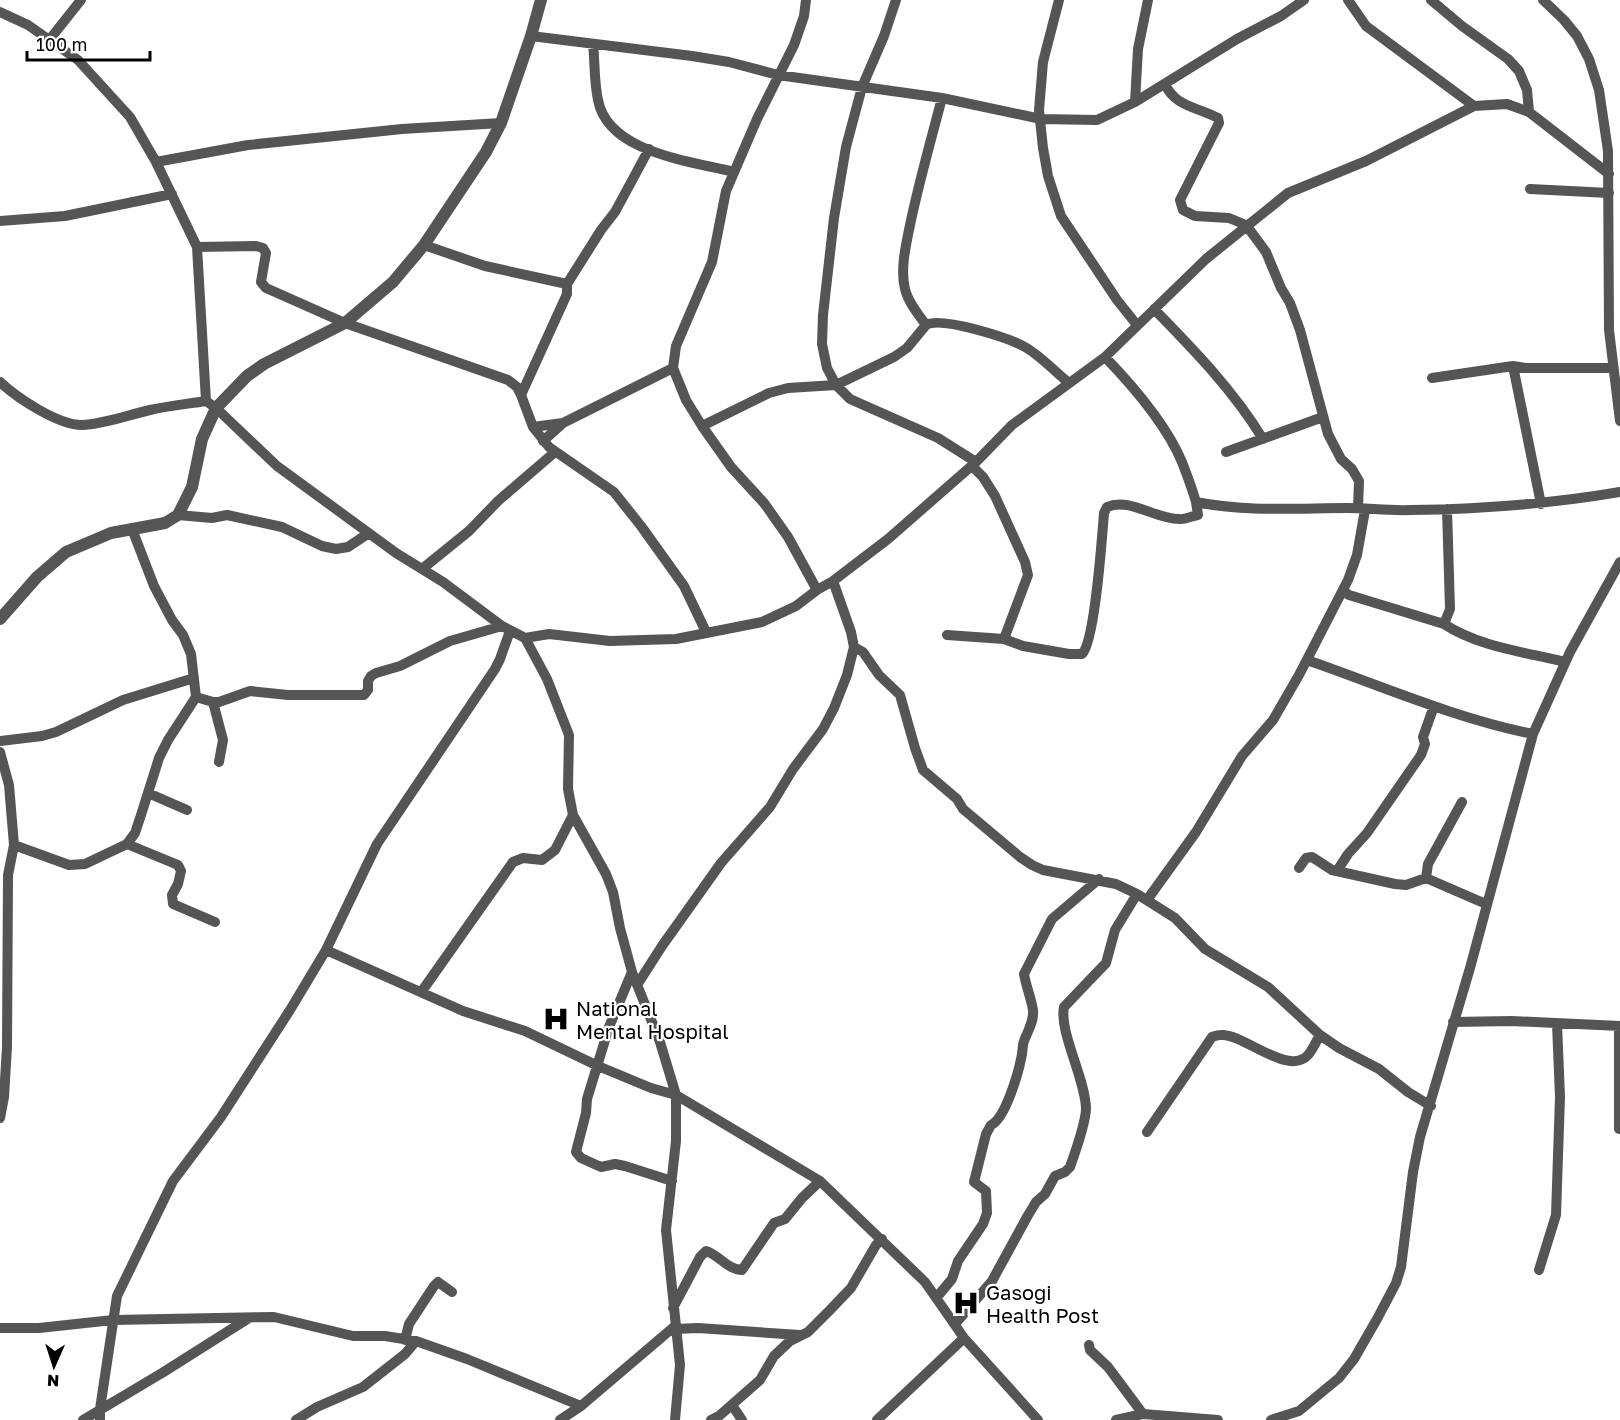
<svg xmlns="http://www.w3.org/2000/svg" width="1620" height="1420" font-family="'Golos Text',sans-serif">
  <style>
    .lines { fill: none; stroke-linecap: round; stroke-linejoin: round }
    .minor { stroke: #555; stroke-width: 10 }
    .tertiary { stroke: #555; stroke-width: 12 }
    .labels { text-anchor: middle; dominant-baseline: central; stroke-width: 4.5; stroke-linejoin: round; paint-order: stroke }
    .poi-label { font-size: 20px; fill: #000; stroke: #fff; text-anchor: start }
  </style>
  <rect width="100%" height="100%" fill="#fff"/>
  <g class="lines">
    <path class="minor" d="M806,0L804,16L794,45L757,119L726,191L712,262L676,346L673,368L686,400L702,426L731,467L764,503L788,537L817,590
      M896,0L884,36L862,87L846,147L834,218L823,315L822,344L827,368L836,385L850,399L938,438L976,462
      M1059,0L1043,62L1039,110L1043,148L1048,176L1061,216L1117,300L1137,325
      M1348,0L1366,26L1474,106
      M1431,0L1462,26L1508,59L1519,71L1527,90L1529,112
      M1543,0L1564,20L1577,36L1589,59L1599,90L1608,151L1609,330L1620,421
      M0,12L28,25L78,60L130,117L156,162L197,247L206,401L216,408L277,466L396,553L443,582L502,626L525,638L547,679L569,735L568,789L573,815L606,874L613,892L620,928L632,972L660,1042L676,1095V1141L666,1230L680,1365L675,1420
      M531,36L692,56L729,62L778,75L942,98L1041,119L1097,120L1135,102L1237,39L1281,16L1304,0
      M50,39L81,0
      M593,44C595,62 594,82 598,100C608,153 691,161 734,172
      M1165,84C1175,107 1198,107 1218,118L1219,123L1180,200L1183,210L1195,216L1229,218L1246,225L1266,252L1281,288L1290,303L1300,330L1328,434L1341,459L1352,469L1359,481L1358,508
      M1135,102L1138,49L1148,0
      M649,149L615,212L601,230L567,284V294L521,395L533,427L549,447L614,492L641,526L684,586L706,632
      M156,162L248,145L402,129L501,123
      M1530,189L1609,193
      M0,221L65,216L172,194
      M424,245L485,266L567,284
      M197,247L256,246L263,248L266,253L261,282L266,288L345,323L508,380L517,387L521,395
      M1154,309C1194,350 1233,390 1263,439
      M926,325C918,314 908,302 905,289C900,269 906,245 910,225C919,182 931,140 942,98
      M1105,357C1133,386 1166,424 1182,462C1187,475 1192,488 1196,502C1243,512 1299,508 1347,508C1368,508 1389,511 1411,510C1481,509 1550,504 1620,492
      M1513,366L1541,504
      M1432,378L1513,366L1526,368H1613
      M0,382C17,398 58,425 82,425C104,424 128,415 150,410C168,406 187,404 206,401
      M702,426L769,393L788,388L836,385L894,357L907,348L926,325C941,316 1009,338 1025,347C1041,356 1055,372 1069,383
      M533,427L563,423
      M543,441L563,423L673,368
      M1226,452L1323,417
      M972,466L983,477L995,496L1025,562L1028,575L1004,639
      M178,515L212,518L227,515L282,527L322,546L336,549L348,547L369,533
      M422,569L469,531L498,501L555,452
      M1343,591L1349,595L1444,624C1479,647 1525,652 1565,662
      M1444,624L1450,609L1447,509
      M947,635L1004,639L1023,646L1069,654H1082C1095,641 1102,537 1104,513L1107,507C1129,497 1155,519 1179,519C1185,520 1191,516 1198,515L1196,502
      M525,638L549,634L610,641L676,639L762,622L796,606L817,590L833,581L888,539L976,462L1012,425L1105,357L1206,259L1288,193L1366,161L1474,106L1507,104L1529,112L1609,174
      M854,647L863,652L879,675L900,695L915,748L923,770L957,799L963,809L1020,857L1032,865L1043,870L1116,884L1137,894L1175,918L1205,949L1268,987L1320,1035L1339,1048L1379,1069L1408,1092L1431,1106
      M1307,660C1382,686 1454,718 1533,734
      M196,697L213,702H219L250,691L288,695H364L368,690V681L371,676L376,673L400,666L450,641L502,626
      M213,702L223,740L219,762
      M0,741L42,736L56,732L123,700L194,678
      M0,752L9,785L14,845L8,875L7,1047L4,1097L0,1118
      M148,793L187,810
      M127,844L178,865L181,871L178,884L172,895L173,904L215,922
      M14,845L69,865L85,864L127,844L135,833L141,815L159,758L168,740L196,697L191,654L183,635L172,620L154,586L132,529
      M1299,868L1306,858L1312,857L1332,870L1395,884L1406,885L1426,878L1486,904
      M1337,871L1348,854L1367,833L1421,755L1425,744L1423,737L1434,706
      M1426,878L1428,864L1462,802
      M1147,900L1196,832L1242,756L1273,720L1299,675L1348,580L1357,555L1365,510
      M326,950L463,1011L525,1031L598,1066L651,1088L676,1095L820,1181L925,1282L964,1338L1038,1420
      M632,972L609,1027L587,1099L586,1113L576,1152L581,1158L601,1167L615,1164L625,1166L672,1181
      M637,985L662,946L721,863L770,807L793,769L823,729L834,708L847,675L854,647L851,632L833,581
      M422,991L513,862L523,858L542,860L555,850L573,815
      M1453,1022L1512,1021L1620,1026
      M1619,1026V1129
      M1147,1132L1212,1037C1215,1036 1217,1035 1221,1035C1243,1033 1288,1077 1308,1055C1313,1050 1316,1041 1320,1035
      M1539,1270L1556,1215L1560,1097L1557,1024
      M937,1297L952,1279L958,1261L983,1224L987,1213L986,1191L974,1182L986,1134L991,1125C1005,1119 1018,1074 1021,1059C1023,1053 1022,1046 1024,1041C1028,1030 1034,1022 1033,1010C1031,998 1026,986 1024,974L1052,919L1099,879
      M673,1308L700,1257L706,1251C719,1255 728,1270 742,1270L774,1223L785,1219L802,1198L820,1181
      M955,1324L992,1281L1027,1217L1036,1202L1045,1194L1055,1176L1065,1172L1070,1167C1075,1153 1086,1121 1086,1108C1085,1078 1059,1032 1064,1007L1106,963L1115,930L1137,894
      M0,1328H39L113,1320L274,1317L353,1336H385L416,1341L467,1359L581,1406
      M676,1329L698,1328L800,1335
      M405,1340L409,1324L434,1286L438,1282L452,1292
      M1089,1345L1090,1350L1108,1367L1143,1414
      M732,1405L742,1420
      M83,1420L162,1373L249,1318
      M100,1420V1409L117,1296L173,1181L221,1117L290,1010L326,950L377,844L495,669L500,659L510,631
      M296,1420L317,1407L363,1387L405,1354L416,1341
      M560,1420L581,1406L675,1326
      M711,1420L719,1416L760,1380L774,1356L790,1341L808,1332L830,1310L851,1288L876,1245L882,1239
      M877,1420L964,1338
      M1116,1420L1143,1414L1218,1420
      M1271,1420L1299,1411L1339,1378L1354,1359L1377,1319L1396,1283L1401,1267L1413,1172L1420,1137L1470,968L1533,734L1570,652L1620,562"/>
    <path class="tertiary" d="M0,619L37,577L66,552L111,533L165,523L178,515L192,487L202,439L216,408L247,376L264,364L345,323L393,282L424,245L486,152L501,123L531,36L541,0"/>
  </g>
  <defs>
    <g id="hospital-bare" transform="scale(2.07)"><path d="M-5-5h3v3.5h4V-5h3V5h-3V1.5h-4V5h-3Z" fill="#000" stroke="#fff" stroke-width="2.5" paint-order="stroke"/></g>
  </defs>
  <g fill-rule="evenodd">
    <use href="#hospital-bare" x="556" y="1019"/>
    <use href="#hospital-bare" x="966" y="1303"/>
  </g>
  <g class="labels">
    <g class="poi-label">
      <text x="576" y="1008">National<tspan x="576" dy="23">Mental Hospital</tspan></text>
      <text x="986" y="1292">Gasogi<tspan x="986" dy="23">Health Post</tspan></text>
    </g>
  </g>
  <g transform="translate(54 1366) rotate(183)" stroke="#ffffff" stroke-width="4.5" paint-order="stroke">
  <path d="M0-4.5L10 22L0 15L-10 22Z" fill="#000000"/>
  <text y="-9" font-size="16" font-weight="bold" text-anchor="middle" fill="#000000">N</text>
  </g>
  <path d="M27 51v9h123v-9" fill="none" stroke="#000000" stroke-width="3"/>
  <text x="36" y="51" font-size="18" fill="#000000" stroke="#ffffff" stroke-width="4.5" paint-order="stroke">100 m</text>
</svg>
